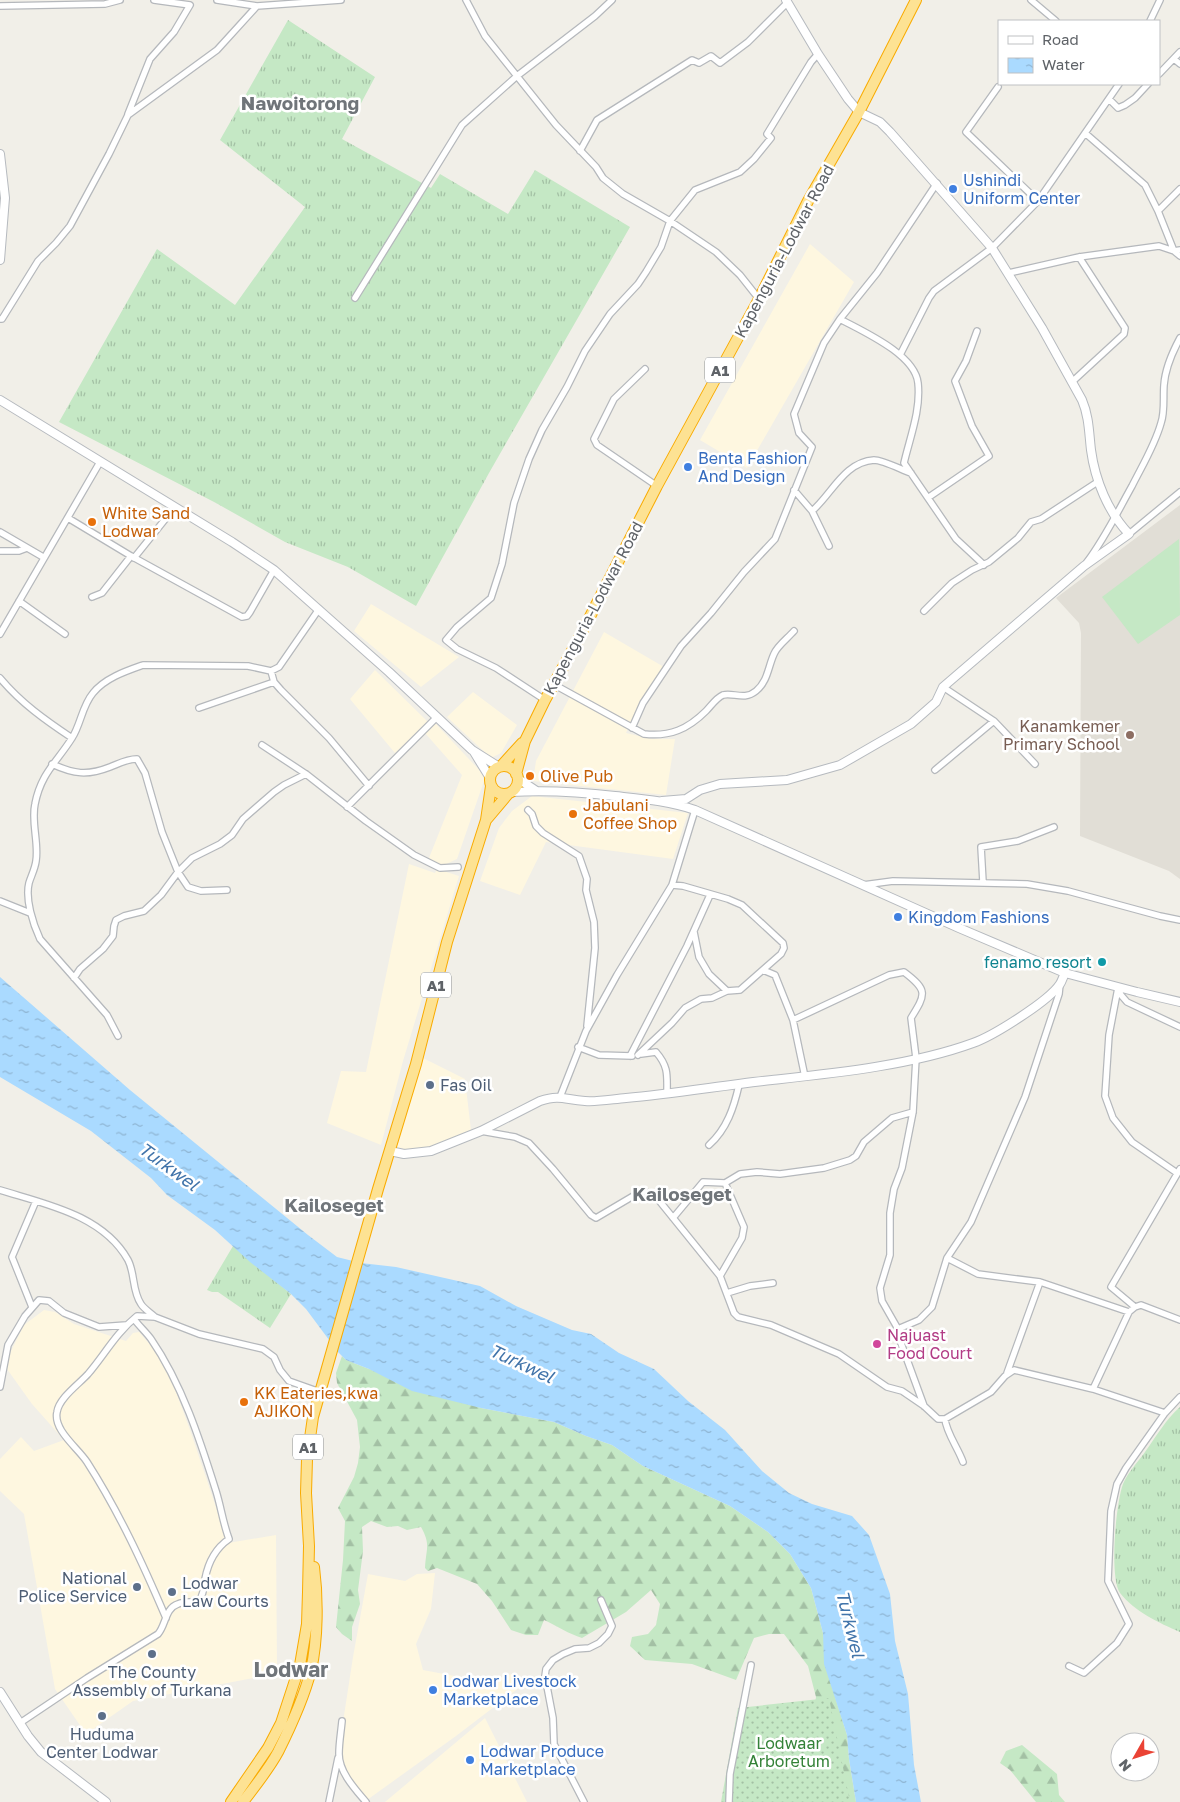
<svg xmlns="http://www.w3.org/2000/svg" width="1180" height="1802" font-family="'Golos Text',sans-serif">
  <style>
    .commercial { fill: #fef7e0 }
    .education { fill: #e1ded6 }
    .grass { fill: url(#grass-tufts) }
    .forest { fill: url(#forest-firs) }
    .garden { fill: url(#garden-dots) }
    .pitch { fill: #c5e8c5 }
    .water { fill: url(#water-ripples) }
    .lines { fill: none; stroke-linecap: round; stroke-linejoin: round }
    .street-casing { stroke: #b5b8bc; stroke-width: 8 }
    .secondary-casing { stroke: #b6babf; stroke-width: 10 }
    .highway-casing { stroke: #f9ab00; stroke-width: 12 }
    .street { stroke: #fff; stroke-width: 5.5 }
    .secondary { stroke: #fff; stroke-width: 8 }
    .highway { stroke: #fde293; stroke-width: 10 }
    .shop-dot { fill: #3f7fe0; stroke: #fff; stroke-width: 2 }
    .food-dot { fill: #e8710a; stroke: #fff; stroke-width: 2 }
    .education-dot { fill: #8d6e63; stroke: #fff; stroke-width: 2 }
    .culture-dot { fill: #0f9aa8; stroke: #fff; stroke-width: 2 }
    .service-dot { fill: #5c6f8a; stroke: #fff; stroke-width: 2 }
    .hotel-dot { fill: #d1479c; stroke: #fff; stroke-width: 2 }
    .labels { text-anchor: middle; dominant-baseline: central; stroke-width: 5; stroke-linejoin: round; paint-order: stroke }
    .shield { fill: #fff; stroke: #8f9295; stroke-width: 1 }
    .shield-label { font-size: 15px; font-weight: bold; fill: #5f6368 }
    .shop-label { font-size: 16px; fill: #366cbe; stroke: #fff; text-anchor: start }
    .street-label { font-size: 16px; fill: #5f6368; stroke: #fff }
    .food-label { font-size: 16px; fill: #c56008; stroke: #fff; text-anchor: start }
    .education-label { font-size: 16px; fill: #785e54; stroke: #fff; text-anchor: end }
    .culture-label { font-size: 16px; fill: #0d838f; stroke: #fff; text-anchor: end }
    .service-label { font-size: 16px; fill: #4e5e75; stroke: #fff; text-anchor: start }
    .hotel-label { font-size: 16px; fill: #b23c85; stroke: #fff; text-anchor: start }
    .park-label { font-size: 16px; fill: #348238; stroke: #fff }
    .water-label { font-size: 18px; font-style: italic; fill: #4174aa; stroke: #fff }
    .quarter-label { font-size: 19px; font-weight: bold; fill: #70757a; stroke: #fff }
    .district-label { font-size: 21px; font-weight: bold; fill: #70757a; stroke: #fff }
  </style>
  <defs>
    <pattern id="grass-tufts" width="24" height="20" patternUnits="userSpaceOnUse" patternTransform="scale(1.25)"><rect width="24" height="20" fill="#c5e8c5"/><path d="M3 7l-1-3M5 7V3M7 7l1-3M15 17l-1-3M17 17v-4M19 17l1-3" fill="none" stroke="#a3c0a4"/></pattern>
    <pattern id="forest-firs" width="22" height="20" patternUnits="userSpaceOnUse" patternTransform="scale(1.25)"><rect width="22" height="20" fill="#c5e8c5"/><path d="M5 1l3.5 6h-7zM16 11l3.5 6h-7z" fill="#a3c0a4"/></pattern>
    <pattern id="garden-dots" width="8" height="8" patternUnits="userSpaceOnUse" patternTransform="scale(1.25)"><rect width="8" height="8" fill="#c5e8c5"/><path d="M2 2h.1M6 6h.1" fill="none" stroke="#a3c0a4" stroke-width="1.8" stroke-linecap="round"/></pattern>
    <pattern id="water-ripples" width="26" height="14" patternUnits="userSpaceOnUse" patternTransform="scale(1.25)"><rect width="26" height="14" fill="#aadaff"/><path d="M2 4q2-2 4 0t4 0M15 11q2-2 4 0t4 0" fill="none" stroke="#8eb4d2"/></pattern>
  </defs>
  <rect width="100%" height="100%" fill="#f1efe8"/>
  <path class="commercial" d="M810,244L854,282L747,468L700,440Z
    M371,604L459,657L421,687L354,631Z
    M604,632L664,667L642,698L626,733L652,739H675L666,795L533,781L536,761Z
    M375,670L428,722L395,753L350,699Z
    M473,692L517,725L501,753L491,758L447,717Z
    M435,723L483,774L484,781L457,859L442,866L429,858L462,775L425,733Z
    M532,796L688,813L673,859L546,842L520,895L480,881L499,828L512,811Z
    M409,864L435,873L437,869L459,876L403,1061L381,1145L327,1123L341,1071L366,1072Z
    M421,1057L465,1079L471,1130L420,1152L393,1147Z
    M44,1310L55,1312L74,1324L126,1341L133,1333L139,1332L152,1347L171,1378L190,1430L228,1543L276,1535L277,1668L264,1676L133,1701L86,1734L55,1689L24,1514L0,1491V1459L21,1437L34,1451L64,1440L32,1404L7,1369L10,1353L24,1325Z
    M435,1573L431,1609L416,1644L423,1670L486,1682L515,1673L524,1684L456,1736L367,1800L351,1781L342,1758L341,1735L353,1657L368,1574L405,1581L417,1574Z
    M485,1718L527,1802H385Z"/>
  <path class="education" d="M1180,505V879L1169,871L1080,836L1081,633L1079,623L1056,598Z"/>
  <path class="grass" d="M288,20L375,77L342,139L431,188L440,174L508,214L535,170L630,227L489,473L416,606L348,567L285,542L216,503L59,422L157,249L235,305L305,207L220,140Z
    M233,1246L291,1294L270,1328L218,1292H212L207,1290Z
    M1180,1407V1632C1159,1623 1134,1611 1120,1593C1109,1577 1116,1502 1123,1484C1128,1472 1138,1462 1145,1452C1156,1437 1166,1419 1180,1407Z"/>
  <path class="forest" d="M342,1356L346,1360L369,1369L481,1408L554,1422L586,1436L612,1445L643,1466L730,1506L768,1532L790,1554L811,1588L823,1633L832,1687L847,1735L849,1759L856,1802H766L813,1716L816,1697L808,1666L784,1634H769L754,1638L736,1680L692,1664L645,1660L630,1646L632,1637L648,1634L656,1625L660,1604L651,1590L626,1612L582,1638C569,1634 557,1626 544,1620L538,1635H526L511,1630L492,1601L477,1584L437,1568L428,1571L425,1568C426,1548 431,1545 421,1527L407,1530L398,1526L387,1527L371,1521L362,1527L363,1551L358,1590L360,1604L352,1627V1641L342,1634L336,1627L343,1560L345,1521L338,1508L354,1477L358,1463L360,1447L357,1420L337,1383L336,1373Z
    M1022,1745L1057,1774L1059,1795L1065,1802H1036L1010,1770L1000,1763L1006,1751Z"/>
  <path class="garden" d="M829,1698L850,1802H721L738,1708Z"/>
  <path class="pitch" d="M1179,539L1180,615L1138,644L1102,597Z"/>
  <path class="water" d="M0,977L130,1090L308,1235L337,1257L361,1263L396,1267L480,1286L516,1306L572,1330L591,1334L619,1353L654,1369L688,1401L725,1430L762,1471L789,1493L812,1504L852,1516L869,1535L890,1594L895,1641L908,1694L914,1765L921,1802H856L849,1759L847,1735L824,1664L823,1633L811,1588L790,1554L768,1532L730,1506L643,1466L612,1445L586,1436L554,1422L481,1408L412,1391L369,1369L346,1360L338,1352L306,1309L291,1294L250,1262L215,1230L167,1195L151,1178L91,1131L0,1077Z"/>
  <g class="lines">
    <g class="street-casing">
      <path id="street" d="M217,0L257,6
        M466,0L485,36L556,125L596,167L603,178L623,194L670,221L716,252L740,275L759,299
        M1031,0L1056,21
        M0,6L105,4L120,0
        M1150,21L1160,0
        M1174,59L1180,64
        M1159,74L1180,52
        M1109,99L1118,108L1125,105L1135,98L1148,84
        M128,114L150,59L174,32L190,5L154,0
        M1085,133L1145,185L1158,211
        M580,151L597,120L692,60L699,63L711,56L720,63L748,42L787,3
        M1180,189L1158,211L1174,251L1180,250
        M1038,201L1119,84
        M1009,273L1079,257L1159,246L1174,251L1180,256
        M355,298L462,125L517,76L595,16L612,0
        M0,319H2L38,261L56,243L70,226L109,154L128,115L217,50L257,6L341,0
        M840,319C862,331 915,354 918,383C921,410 910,437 904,463L956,539L984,565
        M900,355L929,298L934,291L992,248L1038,201L966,132L998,87
        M645,369L614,399L594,439L597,445L657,486
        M1073,381L1124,334L1125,328L1079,257
        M794,490L812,511L829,546
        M929,497L989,456L972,426L955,381L966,361L977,331
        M812,511C832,494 844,462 874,460C883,460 902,470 911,473
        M68,518L131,556L242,617L247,616L250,612L274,570
        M0,532L43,557
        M1129,534L1180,492
        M0,551H19L27,548
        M134,558L175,507
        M1087,562C1105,538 1118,511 1132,486C1142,466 1155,445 1161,423C1165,412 1163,397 1164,385C1165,370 1173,351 1180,338
        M92,597L102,593L131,556
        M19,601L65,634
        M924,611L952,583L972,570L989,562L1018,538L1031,522L1041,519L1099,481
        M0,634L100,462
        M271,671L274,682L281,690L329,738L369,786
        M0,678C21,703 45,720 72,738
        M553,684L644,734C670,737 688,729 706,711C711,706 716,698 723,695C733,692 744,701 756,691C768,681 768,667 774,654C777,646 788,638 794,631
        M943,687L994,721L1035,764
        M545,700L496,668L457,649L446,640L457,627L491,598L502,564L514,503L529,459L542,430L567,387L585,351L610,314L638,284L646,272L661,247L670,221L695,190L740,172L754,159L771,138L767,134L811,62L818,54
        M199,708L274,682
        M632,728L643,703L681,646L711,613L744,572L775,539L812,447L799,433L794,414L824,343L840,319L877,273L937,183
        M262,745L306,774L366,821L414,855L440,868L458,867
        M52,764C74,774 87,776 110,767C120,763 127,759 137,759L145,773L162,832L178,872L188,887L201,891L227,890
        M935,770L994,721
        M347,807L437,717
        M528,810L532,814L536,826L543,833L579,856L587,879L586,890L594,922L595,948L587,1026
        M983,882L981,847L1018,841L1054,827
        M863,885L893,881L1027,884L1068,891L1160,916L1180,920
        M0,901L30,913
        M694,932L699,957L709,974L727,991
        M763,970L775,975L793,1020L805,1077
        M74,978L80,969L103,949L113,936L114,926L116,920L124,916L144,911L161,895L178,872L192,858L220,844L232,835L243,819L274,792L284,785L306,774
        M793,1020L889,975L904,972C928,990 926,994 911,1018L916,1058L913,1112L902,1168L894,1189L890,1213V1255L880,1288L882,1301L898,1329V1335L924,1406
        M118,1036L107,1015L40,939C33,924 25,899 29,883C31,876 35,869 36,861C39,843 31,822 35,804C41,773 57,762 72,738C81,724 82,706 93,693C105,678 126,671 143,665L248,666L271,671L279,667L319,609
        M578,1047L599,1055L632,1056
        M641,1054L656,1052C669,1067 667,1076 667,1094
        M638,1055L672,1023L685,1008L701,999L712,998L727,991L740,990L781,954L784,948L783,943L742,905L728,899L683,886L672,885
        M630,1056L687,946L710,895
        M560,1097L586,1031L617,975L672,885L695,810
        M481,1131L515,1137L529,1143L553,1169L591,1215L596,1218L640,1192C647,1191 652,1194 657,1198L720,1276L734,1313L738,1317L771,1325L839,1354L887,1387L902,1391L924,1406L938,1419H945L991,1392L1005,1376L1014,1370L1093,1389L1165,1413
        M709,1145C727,1129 734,1107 739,1085
        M1177,1173L1132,1142L1113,1118L1105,1096L1109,1035L1118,988L1121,995L1127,1002L1180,1027
        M725,1183L740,1174L757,1172L780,1174L824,1168L850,1160L856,1156L864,1142L892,1118L913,1112
        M0,1190C45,1204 103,1215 128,1260C135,1273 132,1291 141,1304C144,1309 151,1313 155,1317
        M673,1218L703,1182L725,1183L744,1227L742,1238L720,1276
        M947,1258L978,1274L1040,1282L1129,1312
        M727,1293L750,1286L773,1283
        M32,1307L12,1257L36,1201
        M1135,1307L1111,1287L1180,1169
        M898,1329L919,1320L932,1307L947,1258L971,1222L1025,1097L1059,994L1060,984
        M1007,1373L1040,1282
        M0,1387L8,1345L25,1316L39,1300L49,1301L64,1313L99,1327L126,1325
        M1093,1389L1129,1312L1135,1307L1141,1305L1180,1320
        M945,1419C946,1432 958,1448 963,1462
        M166,1618C143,1564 119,1512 87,1462C78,1448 53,1430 57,1412C59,1398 79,1384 88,1374C105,1354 116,1333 137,1316L155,1317L199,1334L263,1349L274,1357L280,1370L289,1381L320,1392
        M1069,1666L1084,1673L1117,1643L1129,1624L1108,1581L1111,1511L1117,1484L1126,1468L1165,1413L1180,1397
        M342,1721C341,1732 339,1743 339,1754C339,1772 355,1789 366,1802
        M20,1723L87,1678L158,1634C166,1625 165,1608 178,1604C185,1601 192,1603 199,1601C204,1594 204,1587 205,1579C208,1563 216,1548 229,1539C223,1523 221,1507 216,1491C200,1440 182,1384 151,1339C146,1332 139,1326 134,1319
        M329,1802L338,1758
        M584,1802L554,1744L553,1718L545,1676L546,1669L553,1660L563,1654L575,1649L589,1648L599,1643L608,1634L612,1626L601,1600
        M729,1802L730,1774L751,1665"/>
    </g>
    <g class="secondary-casing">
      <path id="secondary" d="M0,154L5,198L0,260
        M0,400L232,542L274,570L389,672L472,750L499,767
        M474,752L490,778
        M517,778L535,790
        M511,792C546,790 581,792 615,796C643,799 669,801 695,810L959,928L1065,973L1137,992L1180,1002
        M662,801L686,799L700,790L720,784L787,780L840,765L911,724L936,702L943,687L1084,566L1129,534C1108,512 1095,480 1091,450C1089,433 1089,416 1082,400L1042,328L992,248L890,132L880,122L859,112L848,99L818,54L786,0
        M390,1151L404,1154L431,1151L481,1131L540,1101C561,1094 565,1100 585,1101C598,1102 613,1099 626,1098C675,1094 724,1085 772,1080C836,1073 913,1065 973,1043C993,1036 1049,1001 1060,984C1062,981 1063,977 1065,973
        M0,1692L28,1736L41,1752L106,1802"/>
    </g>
    <g class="highway-casing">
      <path id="highway" d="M502,765L522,743
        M490 780a14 14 0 1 1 28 0a14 14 0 1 1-28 0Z
        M516,774L525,741L545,700L578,640L657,486L759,299L808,201L859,112L916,0
        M487,819L508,794
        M231,1802L268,1748L281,1723L300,1665L307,1624L308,1592L309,1546L306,1493L307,1459L313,1417L378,1189L416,1064L447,942L486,820L491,786
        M243,1802C255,1786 269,1769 278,1752C291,1726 304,1698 311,1670C318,1639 318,1598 314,1567"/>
    </g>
    <use href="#street" class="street"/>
    <use href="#secondary" class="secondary"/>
    <use href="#highway" class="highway"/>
  </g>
  <g class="shop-dot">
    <circle cx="953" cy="189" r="5"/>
    <circle cx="688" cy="467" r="5"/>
    <circle cx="898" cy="917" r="5"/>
    <circle cx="433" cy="1690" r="5"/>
    <circle cx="470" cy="1760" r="5"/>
  </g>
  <g class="food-dot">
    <circle cx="92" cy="522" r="5"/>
    <circle cx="530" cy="776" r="5"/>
    <circle cx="573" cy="814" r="5"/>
    <circle cx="244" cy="1402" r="5"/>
  </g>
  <circle class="education-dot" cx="1130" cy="735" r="5"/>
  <circle class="culture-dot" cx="1102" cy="962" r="5"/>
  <g class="service-dot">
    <circle cx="430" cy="1085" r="5"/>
    <circle cx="137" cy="1587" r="5"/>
    <circle cx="172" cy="1592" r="5"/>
    <circle cx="152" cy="1654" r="5"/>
    <circle cx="102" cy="1716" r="5"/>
  </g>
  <circle class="hotel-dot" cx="877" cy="1344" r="5"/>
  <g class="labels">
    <g class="shield">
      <rect x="705" y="357.5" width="30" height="25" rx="4"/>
      <rect x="421" y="972.5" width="30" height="25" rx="4"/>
      <rect x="293" y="1434.5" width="30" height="25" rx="4"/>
    </g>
    <g class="shield-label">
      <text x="720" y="370">A1</text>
      <text x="436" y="985">A1</text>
      <text x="308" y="1447">A1</text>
    </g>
    <g class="shop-label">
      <text x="963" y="180">Ushindi<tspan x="963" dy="18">Uniform Center</tspan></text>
      <text x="698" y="458">Benta Fashion<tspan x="698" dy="18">And Design</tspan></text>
      <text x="908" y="917">Kingdom Fashions</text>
      <text x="443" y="1681">Lodwar Livestock<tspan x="443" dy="18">Marketplace</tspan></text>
      <text x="480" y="1751">Lodwar Produce<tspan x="480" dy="18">Marketplace</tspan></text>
    </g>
    <g class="street-label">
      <text transform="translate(784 251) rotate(-62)">Kapenguria-Lodwar Road</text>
      <text transform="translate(593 608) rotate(-62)">Kapenguria-Lodwar Road</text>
    </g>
    <g class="food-label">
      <text x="102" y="513">White Sand<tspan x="102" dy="18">Lodwar</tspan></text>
      <text x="540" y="776">Olive Pub</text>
      <text x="583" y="805">Jabulani<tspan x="583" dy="18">Coffee Shop</tspan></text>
      <text x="254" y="1393">KK Eateries,kwa<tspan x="254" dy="18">AJIKON</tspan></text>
    </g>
    <g class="education-label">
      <text x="1120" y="726">Kanamkemer<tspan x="1120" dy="18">Primary School</tspan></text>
    </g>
    <g class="culture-label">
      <text x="1092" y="962">fenamo resort</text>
    </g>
    <g class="service-label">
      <text x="440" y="1085">Fas Oil</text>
      <text x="127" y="1578" text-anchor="end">National<tspan x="127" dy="18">Police Service</tspan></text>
      <text x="182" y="1583">Lodwar<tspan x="182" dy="18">Law Courts</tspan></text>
      <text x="152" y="1672" text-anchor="middle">The County<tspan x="152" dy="18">Assembly of Turkana</tspan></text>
      <text x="102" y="1734" text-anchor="middle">Huduma<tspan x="102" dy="18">Center Lodwar</tspan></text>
    </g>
    <g class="hotel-label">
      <text x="887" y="1335">Najuast<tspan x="887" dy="18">Food Court</tspan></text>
    </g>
    <g class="park-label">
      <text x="789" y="1743">Lodwaar<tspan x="789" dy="18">Arboretum</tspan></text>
    </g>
    <g class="water-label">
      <text transform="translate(169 1166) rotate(36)">Turkwel</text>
      <text transform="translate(522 1363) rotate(25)">Turkwel</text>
      <text transform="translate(851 1624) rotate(76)">Turkwel</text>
    </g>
    <g class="quarter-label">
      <text x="300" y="102">Nawoitorong</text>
      <text x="682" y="1193">Kailoseget</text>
      <text x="334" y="1204">Kailoseget</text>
    </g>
    <g class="district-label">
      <text x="291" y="1669">Lodwar</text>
    </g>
  </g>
  <rect x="998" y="20" width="162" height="65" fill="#ffffff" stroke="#bfc1c3"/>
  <rect x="1008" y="36" width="25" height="8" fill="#ffffff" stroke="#bfc1c3"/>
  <text x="1042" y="45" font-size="15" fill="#5f6368">Road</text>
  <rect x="1008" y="58" width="25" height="15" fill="url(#water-ripples)" stroke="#bfc1c3"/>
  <text x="1042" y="70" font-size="15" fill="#5f6368">Water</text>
  <g transform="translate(1135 1757) rotate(231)"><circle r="24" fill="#ffffff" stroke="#bfc1c3"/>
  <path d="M0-4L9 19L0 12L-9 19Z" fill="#ea4335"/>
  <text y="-8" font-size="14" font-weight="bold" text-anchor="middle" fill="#5f6368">N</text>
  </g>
</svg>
